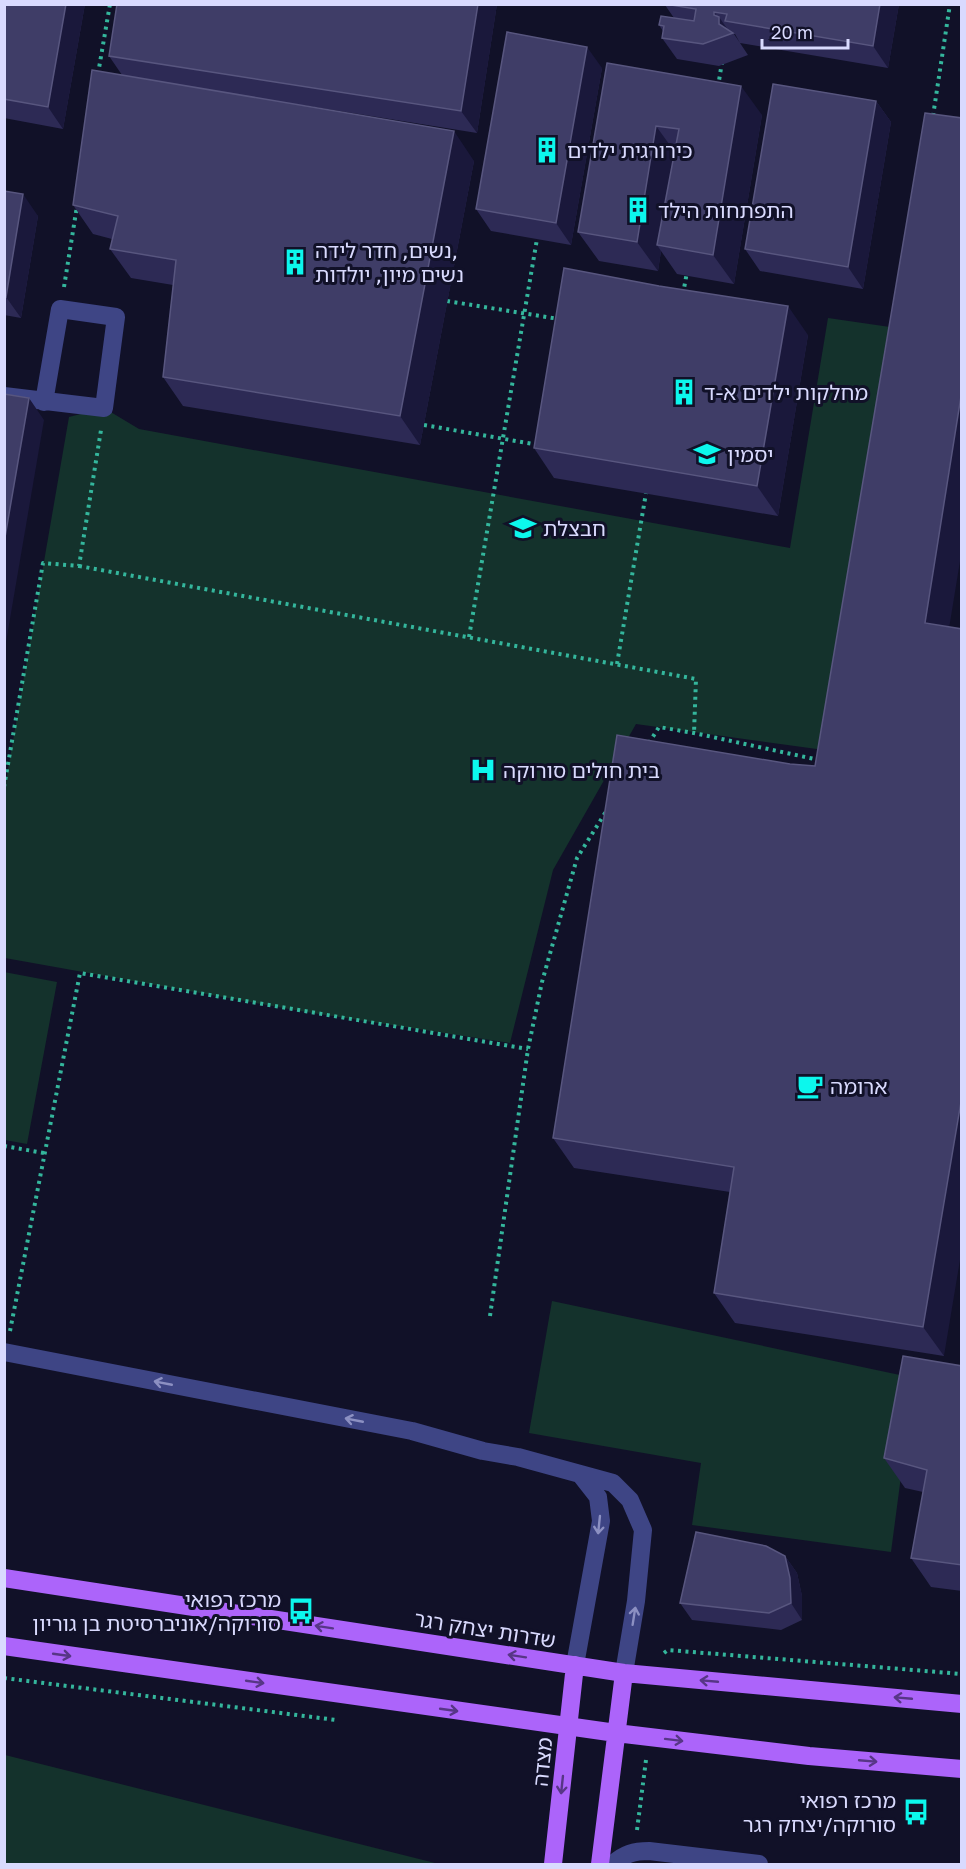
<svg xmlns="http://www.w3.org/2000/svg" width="966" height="1869" font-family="'Golos Text','Noto Sans Hebrew',sans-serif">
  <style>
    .green { fill: #14322c }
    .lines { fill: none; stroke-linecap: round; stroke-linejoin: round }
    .path { stroke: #34b69c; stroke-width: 4; stroke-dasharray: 3 4.5; stroke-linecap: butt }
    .minor { stroke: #3e4585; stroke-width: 18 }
    .major { stroke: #ac64fa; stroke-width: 18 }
    .wall { fill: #2d2a55 }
    .shaded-wall { fill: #1a183b }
    .building { fill: #3f3d67; stroke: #58567f; stroke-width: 1.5 }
    .oneway { stroke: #8c90c2 }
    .oneway2 { stroke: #573686 }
    .labels { text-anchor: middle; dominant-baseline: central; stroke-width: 6; stroke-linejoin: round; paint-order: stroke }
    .poi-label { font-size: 21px; fill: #d9dafe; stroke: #111128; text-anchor: start }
    .street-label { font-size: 21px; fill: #d9dafe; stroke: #111128 }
  </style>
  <rect width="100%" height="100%" fill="#111128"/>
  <path class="green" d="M828,318L890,327L824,750L636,724L553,870L510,1043L306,1012L5,958V787L69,417L104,408L139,429L790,548Z
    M4,972L57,982L27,1144L5,1140Z
    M552,1301L914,1378L891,1552L692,1525L701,1463L529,1433Z
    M4,1755H5L439,1864H5Z"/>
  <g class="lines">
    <path class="path" d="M98,74L110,4
      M718,87L722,62
      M933,116L950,4
      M64,287L77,206
      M683,294L687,272
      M447,301L559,319
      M424,425L539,445
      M79,566L696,679L694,733
      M469,637L537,239
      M617,664L646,493
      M649,743L659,727L694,733L819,760
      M4,787L43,563L79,566L101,430
      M4,1146L44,1153
      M490,1316L528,1049L542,982L577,858L607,810
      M10,1331L80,973L528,1049
      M469,1623L516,1629L523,1633
      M664,1653L668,1650L962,1674
      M4,1678L336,1720
      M637,1830L646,1760"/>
    <path class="minor" d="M4,396L104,408L116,317L60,309L44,402
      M4,1352L412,1431L483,1451L518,1457L613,1483L630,1500L643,1530L636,1601L624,1673
      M575,1665L601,1521L598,1497L580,1474
      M613,1864C624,1854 634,1851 649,1851L759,1864"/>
    <path class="major" d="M4,1578L624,1673L962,1704
      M4,1646L616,1733L809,1756L962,1769
      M553,1864L575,1665
      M600,1864L624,1673"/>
  </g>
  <path class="wall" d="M4,4H85L63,129L4,118Z
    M497,4L477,133L302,105L474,161L420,445L183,406L163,377L173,285L131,278L110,249L112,239L93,234L73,205L122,75L109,56Z
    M899,4L888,68L740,43L735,34H734L748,55L719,66L677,59L662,38L663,31L659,25L674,18L665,5Z
    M607,63L762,115L734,284L677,274L661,251L658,271L599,261L578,232Z
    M602,68L571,245L491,231L476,209Z
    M876,101L891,122L863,289L760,271L745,249Z
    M4,191L38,216L21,318L4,315Z
    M808,335L778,516L554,478L534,448Z
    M949,627L944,1356L735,1323L714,1293L730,1192L574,1168L553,1138L790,764L815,766Z
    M962,1366V1591L931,1587L911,1558L923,1492L905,1488L884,1458Z
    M785,1556L797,1573L802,1596V1620L781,1630L692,1620L680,1603Z"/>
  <path class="shaded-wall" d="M66,4H85L63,129L48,107Z
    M478,4H497L477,133L461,111Z
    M880,4H899L888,68L873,46Z
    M714,12L719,19V17L731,34L719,24L714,15Z
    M587,47L602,68L571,245L556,223Z
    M741,86L762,115L734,284L713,255Z
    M876,101L891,122L863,289L848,267Z
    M656,126L677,155L657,245L661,251L658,271L637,242Z
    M454,131L474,161L420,445L400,416Z
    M23,194L38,216L21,318L6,297Z
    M788,306L808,335L778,516L757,486Z
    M962,390V549L945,653L925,623Z
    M29,398L44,420L4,654V543Z
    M962,1096V1248L944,1356L923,1327Z
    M785,1556L797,1573L802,1596V1620L791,1603Z"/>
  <path class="building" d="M4,4H66L48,107L4,99Z
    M117,4H478L461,111L109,56Z
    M880,4L873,46L725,21L727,14L714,12V15L719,17V24L733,33L703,44L662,38L664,26L659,25L661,16L694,21L696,9L665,4Z
    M507,32L587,47L556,223L476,209Z
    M607,63L741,86L713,255L657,245L679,129L656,126L637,242L578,232Z
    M92,70L454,131L400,416L163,377L176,260L110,249L118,216L73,205Z
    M773,84L876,101L848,267L745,249Z
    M925,113L962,118V390L925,623L962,629V1096L923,1327L714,1293L734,1167L553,1138L617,735L790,764L815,766Z
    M4,191L23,194L6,297L4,296Z
    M564,268L659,286L788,306L757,486L534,448Z
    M4,394L29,398L4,543Z
    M903,1356L962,1366V1565L911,1558L927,1470L884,1458Z
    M696,1532L766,1546L785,1556L790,1578L791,1603L769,1613L680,1603Z"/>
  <defs><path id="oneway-shaft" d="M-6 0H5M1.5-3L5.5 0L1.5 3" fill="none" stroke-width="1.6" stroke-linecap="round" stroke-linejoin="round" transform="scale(1.5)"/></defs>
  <g class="oneway">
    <use href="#oneway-shaft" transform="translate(163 1383) rotate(-169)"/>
    <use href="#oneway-shaft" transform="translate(354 1420) rotate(-169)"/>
    <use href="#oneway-shaft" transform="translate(599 1525) rotate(96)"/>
    <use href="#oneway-shaft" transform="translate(634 1616) rotate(-81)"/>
  </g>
  <g class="oneway2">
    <use href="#oneway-shaft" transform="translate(324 1627) rotate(-171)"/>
    <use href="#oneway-shaft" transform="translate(62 1655) rotate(8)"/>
    <use href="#oneway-shaft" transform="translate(517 1656) rotate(-171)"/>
    <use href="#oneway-shaft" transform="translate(709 1681) rotate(-175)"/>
    <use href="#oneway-shaft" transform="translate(255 1682) rotate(8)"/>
    <use href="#oneway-shaft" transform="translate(903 1698) rotate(-175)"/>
    <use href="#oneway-shaft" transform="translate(449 1710) rotate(8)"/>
    <use href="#oneway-shaft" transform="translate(674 1740) rotate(7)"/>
    <use href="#oneway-shaft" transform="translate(868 1761) rotate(5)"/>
    <use href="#oneway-shaft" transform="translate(562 1785) rotate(96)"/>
  </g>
  <defs>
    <g id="building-bare" transform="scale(2.07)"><path d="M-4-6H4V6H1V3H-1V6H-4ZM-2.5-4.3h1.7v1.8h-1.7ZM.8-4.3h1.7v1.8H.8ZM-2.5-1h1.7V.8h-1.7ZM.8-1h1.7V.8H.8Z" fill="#0cf7ed" stroke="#111128" stroke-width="2.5" paint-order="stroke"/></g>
    <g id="school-bare" transform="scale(2.07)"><path d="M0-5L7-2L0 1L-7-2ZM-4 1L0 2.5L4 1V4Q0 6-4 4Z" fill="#0cf7ed" stroke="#111128" stroke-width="2.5" paint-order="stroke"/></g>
    <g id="hospital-bare" transform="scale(2.07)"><path d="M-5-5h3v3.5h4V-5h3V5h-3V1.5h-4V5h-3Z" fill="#0cf7ed" stroke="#111128" stroke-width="2.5" paint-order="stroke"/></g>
    <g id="cafe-bare" transform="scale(2.07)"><path d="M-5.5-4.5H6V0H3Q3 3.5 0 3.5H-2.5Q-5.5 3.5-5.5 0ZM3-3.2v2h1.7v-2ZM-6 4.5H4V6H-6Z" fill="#0cf7ed" stroke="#111128" stroke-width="2.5" paint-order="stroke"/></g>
    <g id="bus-bare" transform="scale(2.07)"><path d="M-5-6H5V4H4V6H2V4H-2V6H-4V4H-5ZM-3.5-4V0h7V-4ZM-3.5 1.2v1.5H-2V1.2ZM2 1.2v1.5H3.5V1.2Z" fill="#0cf7ed" stroke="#111128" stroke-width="2.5" paint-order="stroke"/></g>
  </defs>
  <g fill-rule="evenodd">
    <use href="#building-bare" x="547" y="150"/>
    <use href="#building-bare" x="638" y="210"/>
    <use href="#building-bare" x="295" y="262"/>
    <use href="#building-bare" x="684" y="392"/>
    <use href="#school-bare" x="707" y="454"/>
    <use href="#school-bare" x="523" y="528"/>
    <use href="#hospital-bare" x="483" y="770"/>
    <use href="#cafe-bare" x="810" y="1086"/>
    <use href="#bus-bare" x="301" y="1611"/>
    <use href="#bus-bare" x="916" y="1812"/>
  </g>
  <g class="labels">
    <g class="poi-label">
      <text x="567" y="150">כירורגית ילדים</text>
      <text x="658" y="210">התפתחות הילד</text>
      <text x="315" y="250">נשים, חדר לידה,<tspan x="315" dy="24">נשים מיון, יולדות</tspan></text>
      <text x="704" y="392">מחלקות ילדים א-ד</text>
      <text x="727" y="454">יסמין</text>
      <text x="543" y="528">חבצלת</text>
      <text x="503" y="770">בית חולים סורוקה</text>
      <text x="830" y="1086">ארומה</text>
      <text x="281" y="1599" text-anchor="end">מרכז רפואי<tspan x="281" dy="24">סורוקה/אוניברסיטת בן גוריון</tspan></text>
      <text x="896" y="1800" text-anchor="end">מרכז רפואי<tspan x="896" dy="24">סורוקה/יצחק רגר</tspan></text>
    </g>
    <g class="street-label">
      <text transform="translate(485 1629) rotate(9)">שדרות יצחק רגר</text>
      <text transform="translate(542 1762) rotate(-84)">מצדה</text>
    </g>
  </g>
  <rect width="966" height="1869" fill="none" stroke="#d9dafe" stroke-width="12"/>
  <path d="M762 39v9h86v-9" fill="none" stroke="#d9dafe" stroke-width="3"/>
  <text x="771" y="39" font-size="18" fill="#d9dafe" stroke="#111128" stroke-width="4.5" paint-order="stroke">20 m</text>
</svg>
